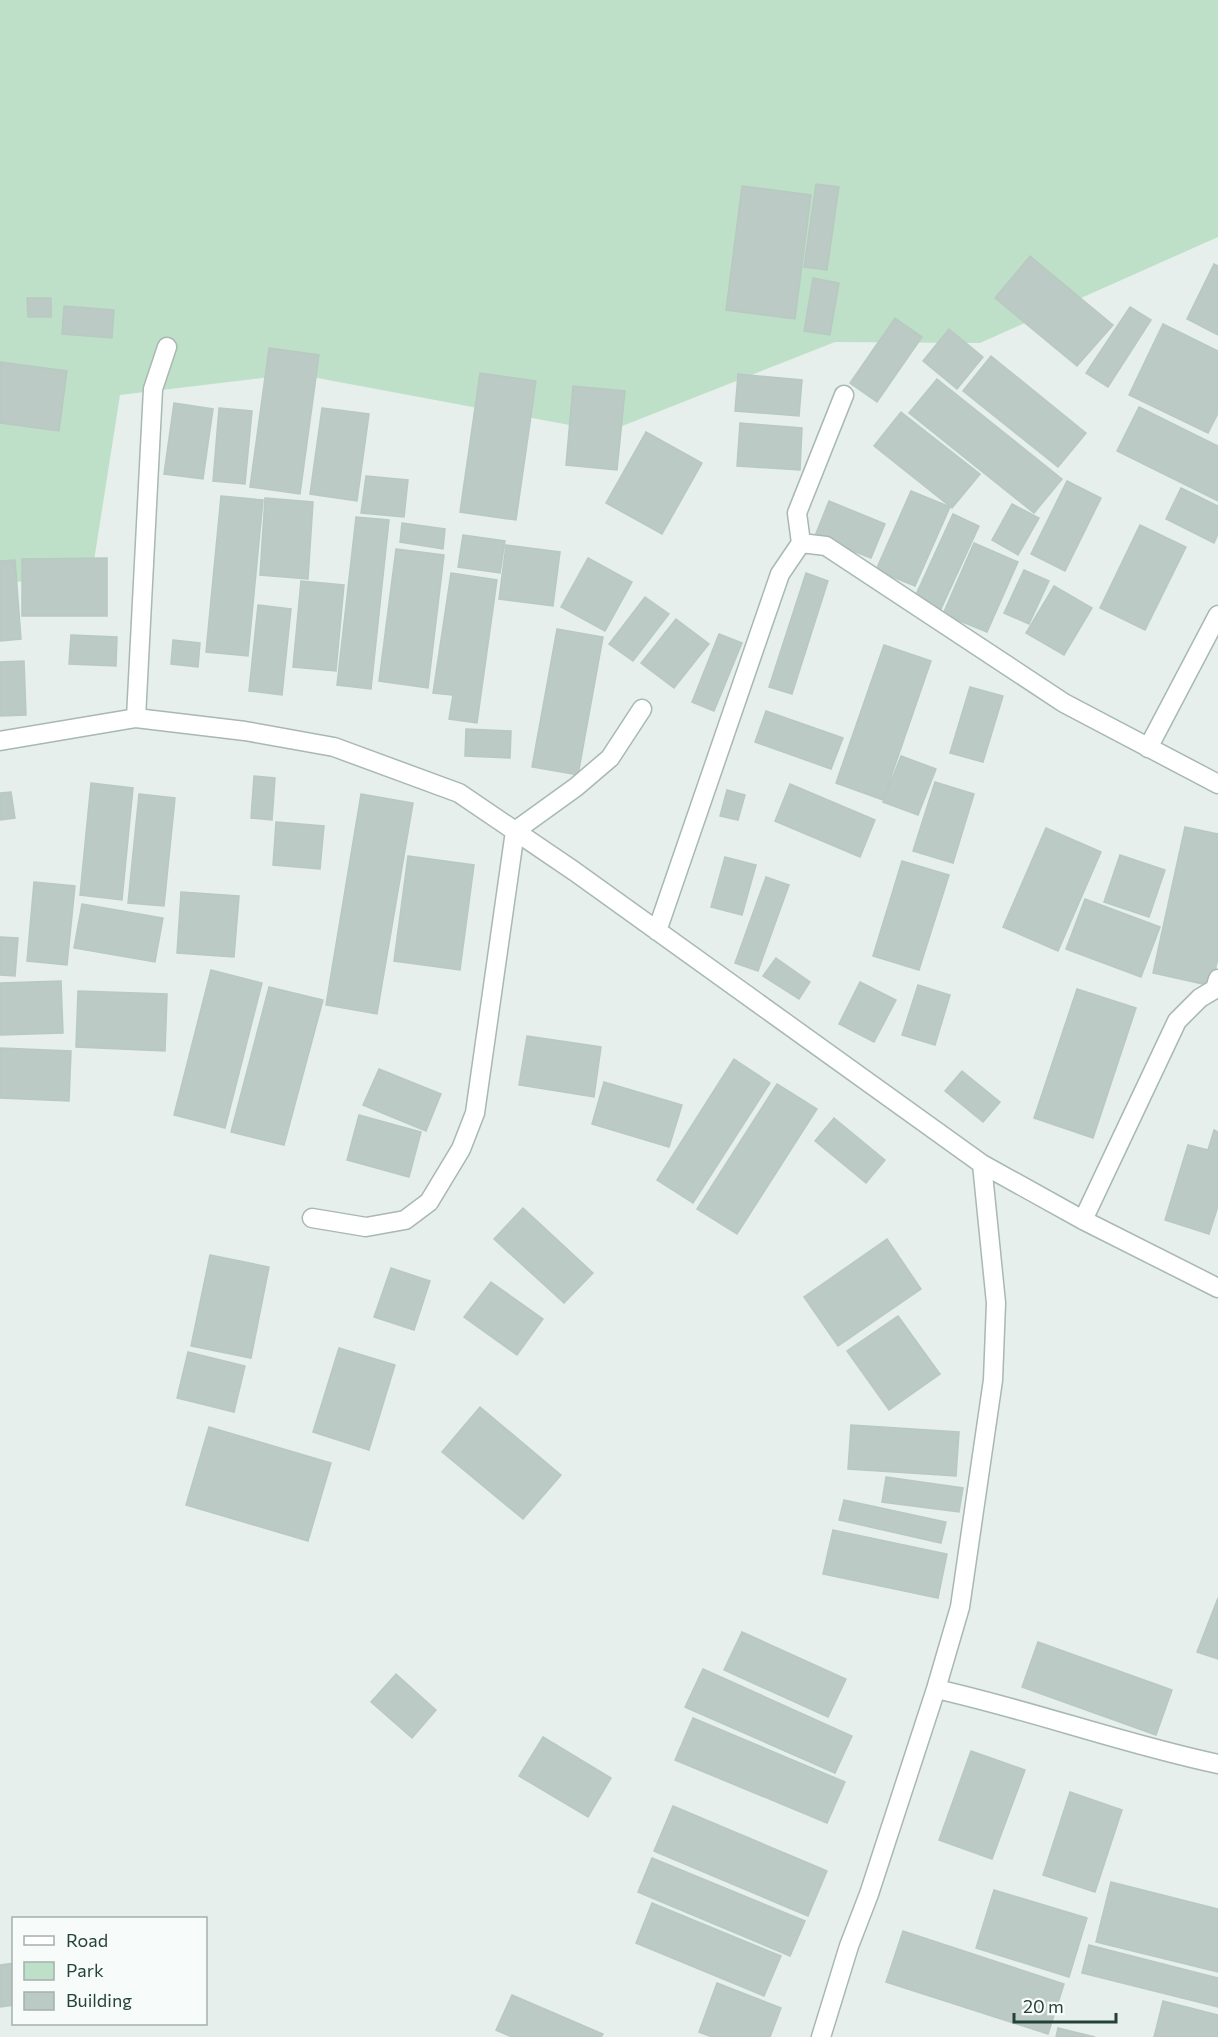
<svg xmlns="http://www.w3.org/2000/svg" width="1218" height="2037" font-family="Commissioner,sans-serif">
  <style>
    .green { fill: #bfe0c8 }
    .building { fill: #bbcac4; stroke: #b8c9c2; stroke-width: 1.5 }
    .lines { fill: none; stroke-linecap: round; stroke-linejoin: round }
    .minor-casing { stroke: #a8b8b2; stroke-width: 21 }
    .minor { stroke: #fff; stroke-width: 18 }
  </style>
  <rect width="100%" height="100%" fill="#e6efeb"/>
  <path class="green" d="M0,0H1218V237L980,343L835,342L607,432L296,374L120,395L91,580L0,582Z"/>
  <path class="building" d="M816,184L839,187L827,270L804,267Z
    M742,186L811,195L795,319L726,310Z
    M1030,256L1113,325L1077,366L995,298Z
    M1214,264L1218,266V335L1187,319Z
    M813,278L839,283L830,335L804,331Z
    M27,298H51V317H28Z
    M64,306L114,310L112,338L62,334Z
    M1130,307L1151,320L1108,387L1086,373Z
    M895,318L922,337L877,402L850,383Z
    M1163,324L1218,351V413L1208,433L1129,395Z
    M949,329L983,357L957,389L923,361Z
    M269,348L319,355L300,494L250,487Z
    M991,356L1086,433L1058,467L963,391Z
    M0,362L67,371L59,431L0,423Z
    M480,373L536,381L516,520L460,512Z
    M738,374L802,380L799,416L735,411Z
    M937,379L1062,479L1034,513L909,413Z
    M573,386L625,391L617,470L566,465Z
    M174,403L213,409L203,479L164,474Z
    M1139,407L1218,446V501L1117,451Z
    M219,408L252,411L245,484L213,481Z
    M322,408L369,414L357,501L310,494Z
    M901,412L980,474L952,508L874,446Z
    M740,423L802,428L800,470L737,466Z
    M646,432L702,463L662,534L606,503Z
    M366,476L408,480L404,517L361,513Z
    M1067,481L1101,498L1065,571L1031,554Z
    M1181,488L1218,506V534L1214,543L1166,519Z
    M911,491L950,507L915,586L876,570Z
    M221,496L263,500L248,656L206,652Z
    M265,498L313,502L308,579L260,575Z
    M829,501L885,524L871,558L815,536Z
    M1012,504L1039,518L1018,555L992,540Z
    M953,514L979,526L940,611L914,599Z
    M356,517L389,520L371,689L337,685Z
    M402,523L445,529L443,549L400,542Z
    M1140,525L1186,547L1145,630L1100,608Z
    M463,535L505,541L500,573L458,567Z
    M974,543L1018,562L987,632L943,614Z
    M506,545L560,552L553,606L499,599Z
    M396,549L444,555L428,688L379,681Z
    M107,558V616H22V559Z
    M588,558L632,582L605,631L561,607Z
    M15,560L21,639L0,641V561Z
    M1024,570L1049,581L1029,624L1004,613Z
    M451,573L497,580L477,723L449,719L453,695L433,693Z
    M806,573L828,581L792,694L769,687Z
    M301,581L344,585L336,671L293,667Z
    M1054,586L1092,608L1064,655L1026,633Z
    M645,597L669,614L633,661L609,644Z
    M258,605L291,609L282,695L249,691Z
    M676,619L709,644L674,688L641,663Z
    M557,629L603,637L578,775L532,767Z
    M719,634L742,643L714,711L692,702Z
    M71,635L117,637L116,666L69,664Z
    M173,640L200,643L198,667L171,664Z
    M884,645L931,661L883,800L836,783Z
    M24,661L26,715L0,716V662Z
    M970,687L1003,696L983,762L950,753Z
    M766,711L843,738L831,769L755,742Z
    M466,729L511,731L510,758L465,756Z
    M901,756L936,769L918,815L883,802Z
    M254,776L275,778L272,820L251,818Z
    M935,782L974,794L953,863L913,851Z
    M91,783L133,788L122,900L80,895Z
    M790,784L875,820L860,857L775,821Z
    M727,790L745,795L738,820L720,816Z
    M11,792L15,818L0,820V793Z
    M139,794L175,798L164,906L128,903Z
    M361,794L413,803L377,1014L326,1005Z
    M276,822L324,826L320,869L273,865Z
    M1185,827L1218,834V957L1212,986L1153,973Z
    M1046,828L1101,852L1058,951L1003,927Z
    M1120,855L1165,870L1149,917L1104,902Z
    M408,856L474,865L460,970L394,961Z
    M725,857L756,865L742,915L711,907Z
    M902,861L949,875L919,970L873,956Z
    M766,877L789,885L758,971L735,963Z
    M34,882L75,886L67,965L27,961Z
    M181,892L239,896L234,957L177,953Z
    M1085,899L1160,927L1141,977L1066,949Z
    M82,904L163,918L155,962L74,948Z
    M0,937L18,938L15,976L0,975Z
    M776,958L810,982L799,999L763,976Z
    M211,970L262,983L225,1128L174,1115Z
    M61,981L63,1033L0,1035V983Z
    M860,982L896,1000L874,1042L839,1024Z
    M918,985L950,995L935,1045L902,1035Z
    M269,987L323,1000L284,1145L231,1132Z
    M1077,989L1136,1008L1093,1138L1034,1118Z
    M78,991L167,994L165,1051L76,1047Z
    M527,1036L601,1047L594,1097L519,1085Z
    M0,1048L71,1051L69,1101L0,1098Z
    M734,1059L770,1083L693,1203L657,1180Z
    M379,1069L441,1094L426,1131L363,1105Z
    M962,1071L1000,1102L983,1122L945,1091Z
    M604,1082L682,1105L669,1147L592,1124Z
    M777,1084L817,1109L737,1234L697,1209Z
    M359,1115L421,1132L409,1177L347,1160Z
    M834,1118L885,1160L866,1183L815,1141Z
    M1214,1130L1218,1132V1206L1209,1234L1165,1220L1188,1145L1208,1150Z
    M523,1208L593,1273L564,1303L494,1239Z
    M887,1239L921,1289L838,1346L804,1297Z
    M210,1255L269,1267L251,1358L191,1346Z
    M391,1268L430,1281L414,1330L374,1317Z
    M491,1282L543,1319L517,1355L464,1317Z
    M898,1316L940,1374L889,1410L847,1351Z
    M339,1348L395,1365L369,1450L313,1432Z
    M188,1352L245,1366L234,1412L177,1398Z
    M480,1407L561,1475L523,1519L442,1452Z
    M851,1425L959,1432L956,1476L848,1469Z
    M209,1427L331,1463L308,1541L186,1505Z
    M886,1477L963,1488L959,1512L882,1502Z
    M844,1500L946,1522L941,1543L839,1520Z
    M833,1530L947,1554L938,1598L823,1574Z
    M1218,1598V1659L1197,1652Z
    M742,1632L846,1679L828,1717L724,1670Z
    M1038,1642L1172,1690L1156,1735L1022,1687Z
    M703,1669L852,1736L835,1773L685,1707Z
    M396,1674L436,1710L412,1738L371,1702Z
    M693,1718L845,1782L827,1823L675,1760Z
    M543,1737L611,1778L588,1817L519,1776Z
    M971,1751L1025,1770L992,1859L939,1840Z
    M1070,1792L1122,1810L1095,1892L1043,1875Z
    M673,1806L827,1871L808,1916L654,1851Z
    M652,1858L805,1921L790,1956L638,1892Z
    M1111,1882L1218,1909V1972L1096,1942Z
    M994,1890L1087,1918L1069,1977L976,1948Z
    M652,1903L781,1956L764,1996L636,1943Z
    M903,1931L1064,1984L1048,2034L886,1982Z
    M1089,1945L1218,1978V2007L1082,1973Z
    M14,1963V2005L0,2007V1965Z
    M717,1983L781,2008L770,2037H712L699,2032Z
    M512,1995L603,2034L601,2037H512L496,2030Z
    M1163,2001L1218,2015V2037H1154Z
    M1058,2028L1095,2037H1056Z"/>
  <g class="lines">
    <g class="minor-casing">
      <path id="minor" d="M801,543L797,513L844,395
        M136,718L153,389L167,347
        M0,741L136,718L245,731L334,747L459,793L574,871L982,1164L1083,1220L1218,1288
        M1148,748L1218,615
        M657,931L780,574L801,543L826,546L1064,703L1218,784
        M312,1218L366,1227L405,1220L429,1202L461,1149L475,1113L515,831L576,787L610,758L642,709
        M1083,1220L1177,1021L1200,998L1215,989L1218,979
        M936,1689C1031,1710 1123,1744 1218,1764
        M821,2037L849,1946L869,1894L936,1689L960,1607L993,1380L996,1303L982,1164"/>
    </g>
    <use href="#minor" class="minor"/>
  </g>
  <rect x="12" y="1917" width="195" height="108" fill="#f7fbf9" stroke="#a3b1ad" stroke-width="1.5"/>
  <rect x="24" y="1936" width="30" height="9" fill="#ffffff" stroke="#a3b1ad" stroke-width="1.5"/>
  <text x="66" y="1947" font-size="18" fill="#24423a">Road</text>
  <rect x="24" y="1962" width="30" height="18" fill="#bfe0c8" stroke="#a3b1ad" stroke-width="1.5"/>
  <text x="66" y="1977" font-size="18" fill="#24423a">Park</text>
  <rect x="24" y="1992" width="30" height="18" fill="#bbcac4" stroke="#a3b1ad" stroke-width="1.5"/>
  <text x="66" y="2007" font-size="18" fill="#24423a">Building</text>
  <path d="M1014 2013v9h102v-9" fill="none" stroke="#24423a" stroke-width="3"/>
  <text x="1023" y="2013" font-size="18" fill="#24423a" stroke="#f7fbf9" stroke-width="4.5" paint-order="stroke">20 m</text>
</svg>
